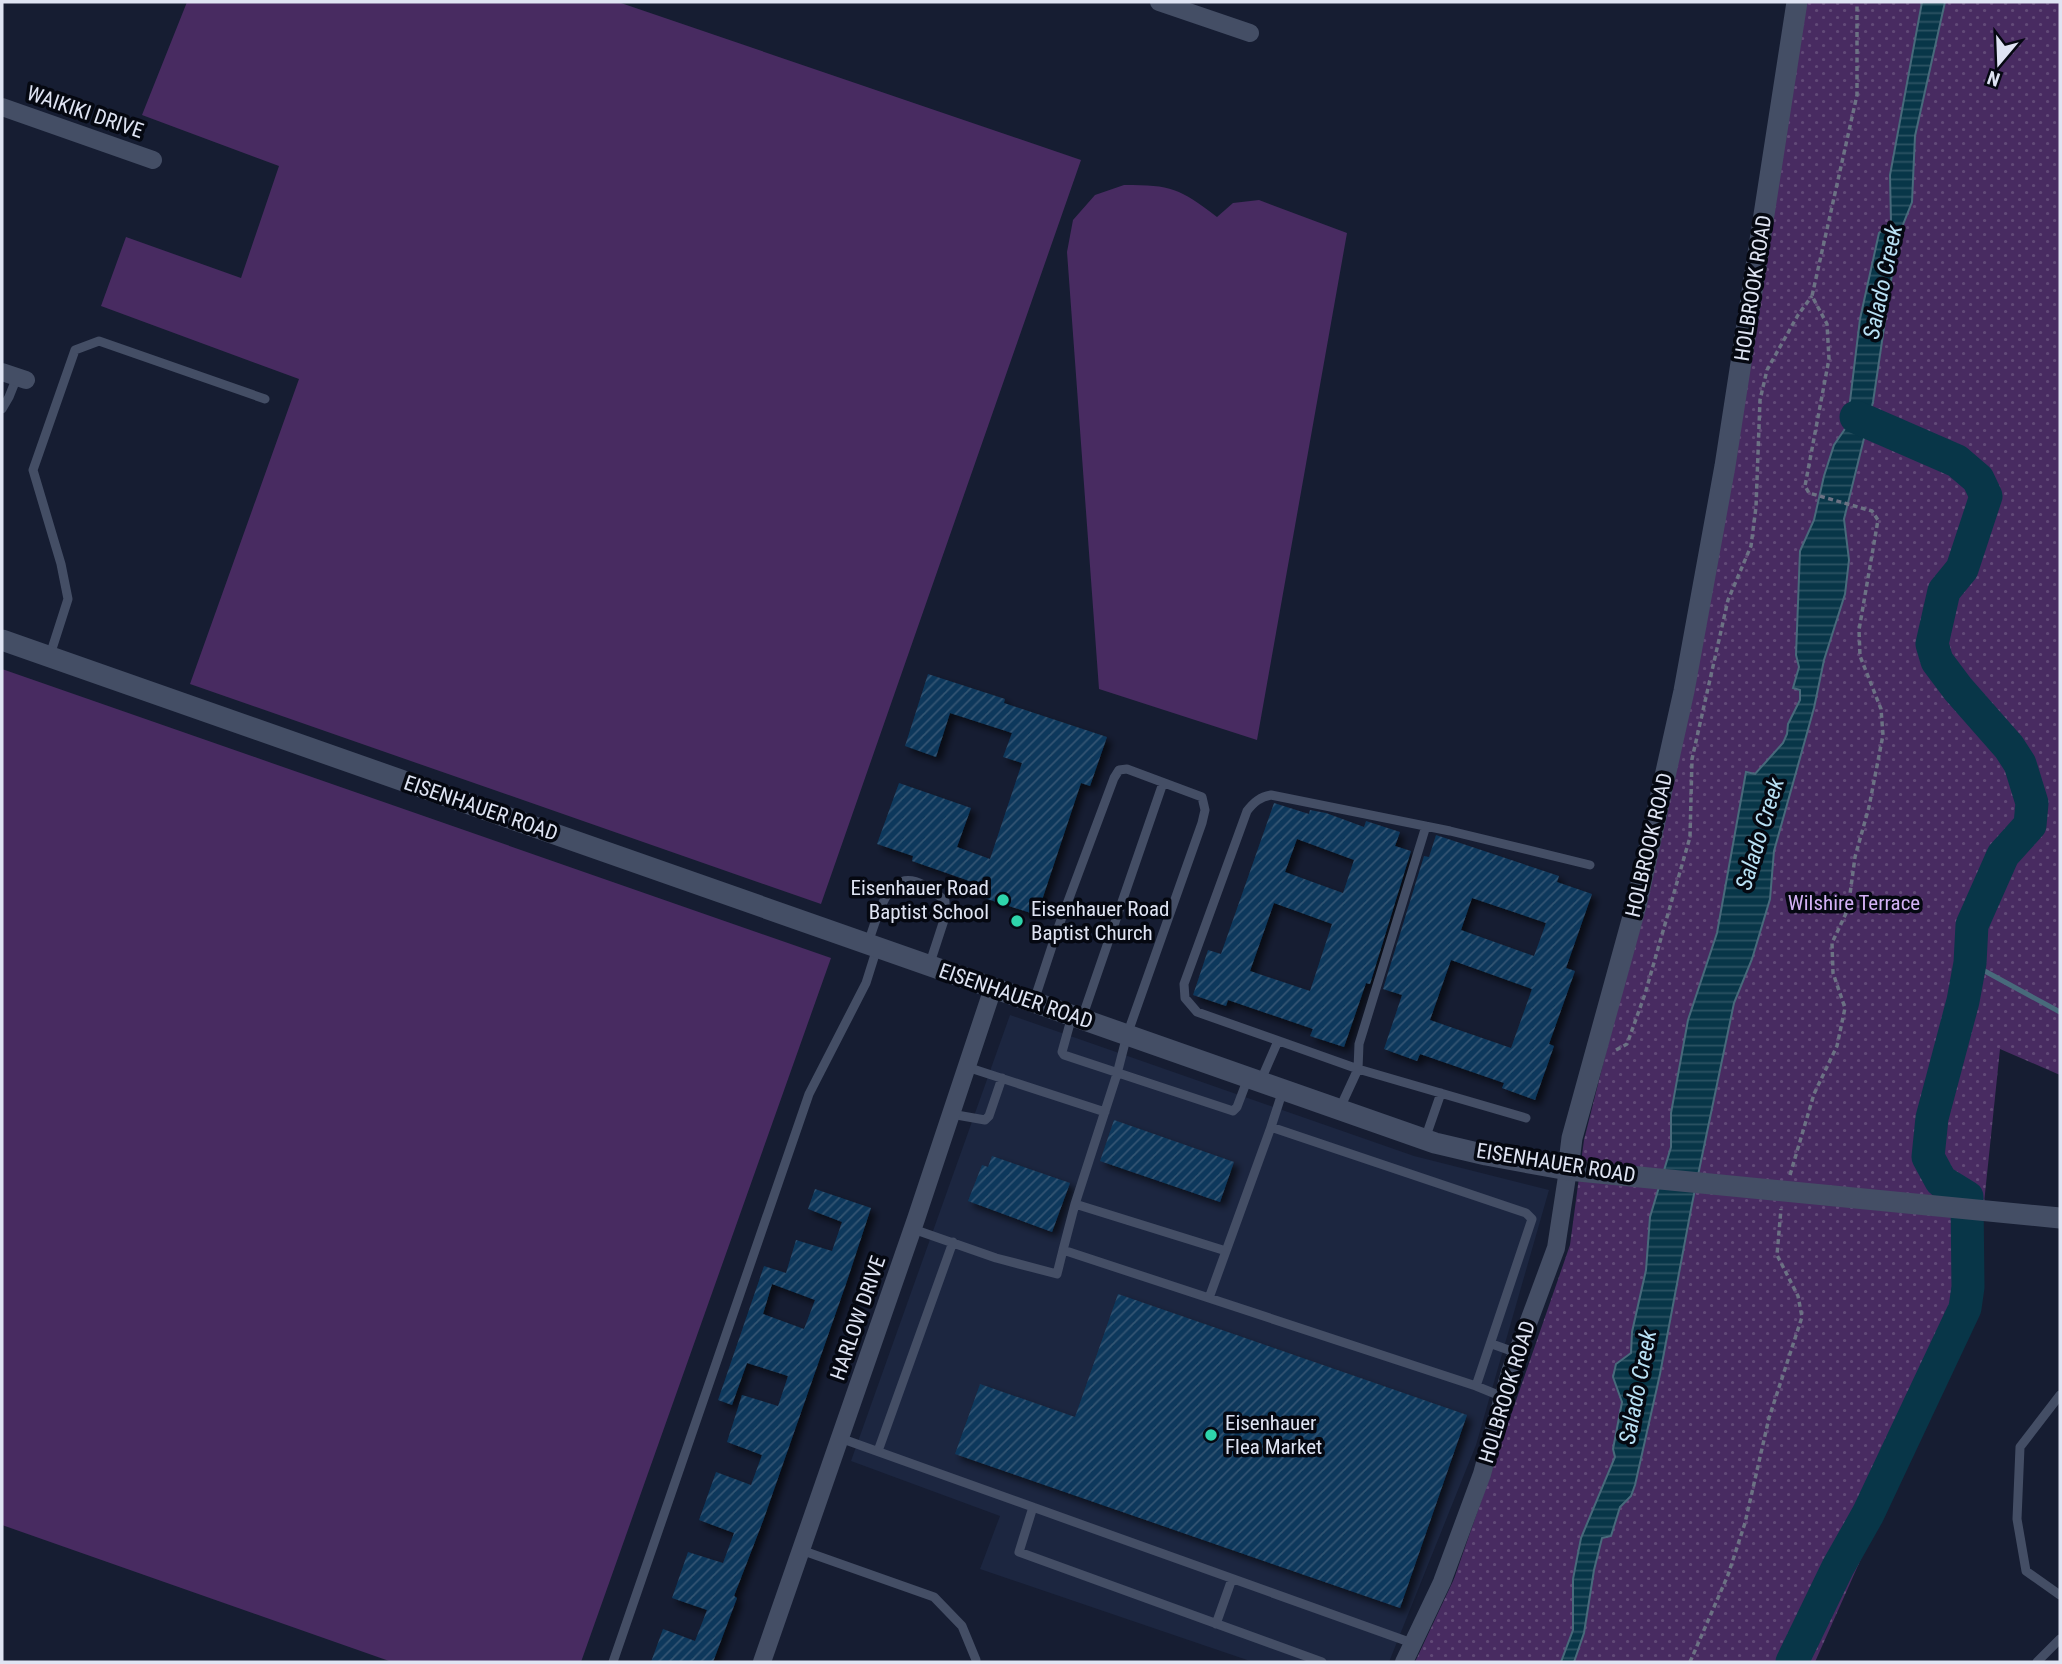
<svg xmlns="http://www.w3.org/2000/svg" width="2062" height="1664" font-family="'Roboto Condensed',sans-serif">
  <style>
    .built { fill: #1c2640 }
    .green { fill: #482b61 }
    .park { fill: url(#park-dots) }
    .water { fill: url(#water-rules); stroke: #486a7b; stroke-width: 2 }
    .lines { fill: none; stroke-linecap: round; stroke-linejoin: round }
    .stream { stroke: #486a7b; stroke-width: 5 }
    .river { stroke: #083648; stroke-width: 33 }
    .building { fill: url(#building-hatch); fill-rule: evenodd; filter: url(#shadow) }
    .path { stroke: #6c7284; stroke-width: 3.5; stroke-dasharray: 5 3.5; stroke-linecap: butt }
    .lane { stroke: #444e65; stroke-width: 9 }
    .street { stroke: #444e65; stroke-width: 18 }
    .secondary { stroke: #444e65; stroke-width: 21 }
    .poi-dot { fill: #2ed4ab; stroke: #050811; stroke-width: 2.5 }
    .labels { text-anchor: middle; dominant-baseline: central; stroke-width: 7; stroke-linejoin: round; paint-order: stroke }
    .street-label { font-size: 21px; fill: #dfe4f3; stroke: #050811 }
    .poi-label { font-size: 21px; fill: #dfe4f3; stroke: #050811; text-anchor: start }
    .park-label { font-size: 21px; fill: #d4b2f6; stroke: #050811 }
    .water-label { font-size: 23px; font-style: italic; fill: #b9e1f5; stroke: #050811 }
  </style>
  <defs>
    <pattern id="park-dots" width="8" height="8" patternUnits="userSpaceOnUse" patternTransform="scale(1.75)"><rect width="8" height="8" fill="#482b61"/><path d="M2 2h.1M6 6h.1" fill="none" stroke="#624a78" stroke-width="1.8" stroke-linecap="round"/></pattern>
    <pattern id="water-rules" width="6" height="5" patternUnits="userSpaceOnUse" patternTransform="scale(1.75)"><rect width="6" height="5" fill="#083648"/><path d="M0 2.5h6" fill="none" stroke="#2c5363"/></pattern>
    <pattern id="building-hatch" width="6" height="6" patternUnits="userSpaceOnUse" patternTransform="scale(1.75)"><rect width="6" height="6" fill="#10385b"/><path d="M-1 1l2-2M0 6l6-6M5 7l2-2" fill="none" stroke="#325573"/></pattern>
    <filter id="shadow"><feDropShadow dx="5" dy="5" stdDeviation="3.5" flood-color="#0009"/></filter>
  </defs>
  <rect width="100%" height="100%" fill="#161d32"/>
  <path class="built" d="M1010,1015L1414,1156L1549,1190L1476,1445L1389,1662H1253L980,1569L1000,1516L851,1461Z"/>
  <path class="green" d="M187,2H618L1081,160L821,904L190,684L299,379L101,306L126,237L241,278L279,166L142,115Z
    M1124,185C1172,185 1179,188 1217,217L1233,203L1259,200L1347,233L1257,740L1099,689L1067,252L1073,220L1095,195Z
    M2,669L831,958L581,1662H392L2,1525Z"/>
  <path class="park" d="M1806,2H2060V1075L2000,1049L1972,1319L1885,1505L1815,1662H1415L1454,1579L1570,1245L1584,1140L1635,936Z"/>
  <path class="water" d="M1922,2H1945L1915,136L1912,202L1888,262L1892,274L1873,402L1844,519L1849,560L1845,594L1824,660L1814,708L1774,851L1770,899L1752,959L1734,1003L1692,1204L1660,1374L1635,1485L1631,1496L1620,1507L1611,1536L1602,1538L1594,1570L1584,1633L1574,1662H1561L1573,1630V1579L1581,1538L1615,1457L1613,1449L1622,1402L1613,1377L1616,1364L1631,1353L1632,1332L1646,1270L1650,1217L1671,1147V1113L1688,1020L1717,933L1746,772L1755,774L1783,743L1787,734L1788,724L1800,700V690L1793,688L1799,667L1796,655L1800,551L1814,520L1824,476L1834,445L1847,426L1860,319L1879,233L1891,222L1890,175Z"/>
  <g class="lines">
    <path class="stream" d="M1970,963L2060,1012"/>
    <path class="river" d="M1792,1662L1838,1567L1868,1514L1965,1308L1968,1287L1967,1197L1941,1181L1928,1157L1932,1118L1963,1001L1970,963L1972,925L2003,855L2030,825L2032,803L2020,764L2009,747L1958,689L1937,661L1932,644L1944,591L1962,569L1986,496L1978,479L1957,461L1856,417"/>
  </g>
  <path class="building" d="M928,674L1005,699L1004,703L1107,737L1090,786L1081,783L1037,915L978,896L981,885L912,861L913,856L877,844L899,783L971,808L957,847L990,859L1022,763L1003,757L1012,733L950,713L936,757L905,746Z
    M1274,803L1309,814L1310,810L1326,813L1364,827L1366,821L1400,832L1395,846L1411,851L1370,984L1366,983L1344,1047L1310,1036L1313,1029L1228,1000L1226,1006L1193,995L1208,950L1221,954ZM1297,839L1354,860L1343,893L1285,872ZM1274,903L1332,924L1310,991L1250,971Z
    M1436,835L1559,876L1557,882L1592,894L1566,968L1575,971L1549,1044L1554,1046L1535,1100L1502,1088L1504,1083L1420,1054L1417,1061L1384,1049L1402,995L1383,989L1424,856L1429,857ZM1472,898L1546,923L1534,956L1461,930ZM1451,960L1532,989L1511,1048L1430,1020Z
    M1114,1120L1234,1162L1220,1202L1100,1161Z
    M992,1156L1070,1183L1052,1232L968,1201L982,1165L988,1167Z
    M815,1189L871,1208L847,1281L763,1521L734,1596L737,1598L713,1662H651L663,1629L695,1641L707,1610L672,1598L688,1552L723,1563L734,1533L699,1520L716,1472L751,1485L762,1455L727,1442L742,1395L778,1406L788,1376L747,1363L732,1405L718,1400L764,1266L786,1273L796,1240L832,1251L842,1222L808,1209ZM772,1284L815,1300L804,1329L763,1314Z
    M1118,1294L1467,1415L1400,1608L955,1454L980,1384L1075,1417Z"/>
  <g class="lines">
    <path class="path" d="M1616,1050L1627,1044L1645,994L1690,837L1692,759L1728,600L1751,546L1756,507L1760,400L1767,370L1798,315L1812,296
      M1790,1175L1814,1094L1837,1046L1845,1008L1833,973L1832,943L1848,909L1855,857L1869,807L1883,735L1881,709L1860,656L1859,630L1878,520L1872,511L1809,493L1805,486L1829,359L1827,324L1812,296L1857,95V2
      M1690,1662L1728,1575L1745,1523L1769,1418L1802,1317L1798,1296L1777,1255L1781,1209"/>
    <path class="lane" d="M2,409L9,397L17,377
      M50,655L68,599L61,564L33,470L75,350L99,341L265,399
      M868,943C883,900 893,852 945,901V917L929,966
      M1034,1001L1058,928L1114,778L1119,770L1127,769L1202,797L1205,810L1202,823L1127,1035L1117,1074L1075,1204L1226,1251
      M1072,1016L1062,1052L1064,1055L1233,1111L1237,1107L1248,1078
      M1082,1018L1163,783
      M967,1067L1105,1112
      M1261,1080L1278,1041
      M1340,1108L1358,1069L1359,1044L1426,826
      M951,1114L985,1120L989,1116L1002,1078
      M1526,1118L1358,1069L1197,1012L1185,998L1184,984L1247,811C1254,802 1260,797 1271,795L1450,831L1590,865
      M1425,1139L1441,1093
      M1075,1204L1063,1250L1476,1386L1532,1219L1526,1213L1271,1127L1283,1090
      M913,1229L996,1258L1057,1274L1063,1250
      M1209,1298L1271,1127
      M1492,1344L1517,1353
      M1476,1386L1503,1397
      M2060,1395L2020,1447L2017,1519L2026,1571L2060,1595
      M840,1438L1412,1643
      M878,1451L953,1242
      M1033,1507L1019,1552L1322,1662
      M801,1550L934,1597L962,1626L976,1660
      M1216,1624L1232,1579
      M613,1662L809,1094L866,983L877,948
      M2037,1662L2060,1639"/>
    <path class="street" d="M1159,2L1250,33
      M2,107L153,160
      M2,372L26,380
      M762,1662L916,1219L993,988
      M1404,1662L1442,1582L1482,1474L1510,1372L1556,1248L1568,1170"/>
    <path class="secondary" d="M2,640L1435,1143L1486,1155L1568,1170L2060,1218
      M1568,1170L1572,1138L1637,902L1684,691L1725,466L1797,2"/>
  </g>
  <g class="poi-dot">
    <circle cx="1003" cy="900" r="7"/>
    <circle cx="1017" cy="921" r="7"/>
    <circle cx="1211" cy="1435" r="7"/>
  </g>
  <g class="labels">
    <g class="street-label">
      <text transform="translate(85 112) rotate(19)">WAIKIKI DRIVE</text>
      <text transform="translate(1753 288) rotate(-81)">HOLBROOK ROAD</text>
      <text transform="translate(481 808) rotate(19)">EISENHAUER ROAD</text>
      <text transform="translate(1649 845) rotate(-77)">HOLBROOK ROAD</text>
      <text transform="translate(1016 996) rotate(19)">EISENHAUER ROAD</text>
      <text transform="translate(1556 1163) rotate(9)">EISENHAUER ROAD</text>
      <text transform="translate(858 1318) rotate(-71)">HARLOW DRIVE</text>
      <text transform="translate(1507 1392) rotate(-73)">HOLBROOK ROAD</text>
    </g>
    <g class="poi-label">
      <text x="989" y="888" text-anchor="end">Eisenhauer Road<tspan x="989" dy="24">Baptist School</tspan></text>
      <text x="1031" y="909">Eisenhauer Road<tspan x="1031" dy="24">Baptist Church</tspan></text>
      <text x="1225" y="1423">Eisenhauer<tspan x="1225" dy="24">Flea Market</tspan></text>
    </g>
    <g class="park-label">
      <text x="1854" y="903">Wilshire Terrace</text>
    </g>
    <g class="water-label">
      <text transform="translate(1883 282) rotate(-78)">Salado Creek</text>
      <text transform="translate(1760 834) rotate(-73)">Salado Creek</text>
      <text transform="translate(1638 1387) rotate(-79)">Salado Creek</text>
    </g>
  </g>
  <rect width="2062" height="1664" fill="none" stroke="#dfe4f3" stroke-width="7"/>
  <g transform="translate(1999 63) rotate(199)" stroke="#050811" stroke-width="5" paint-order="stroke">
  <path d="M0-5L12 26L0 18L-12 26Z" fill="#dfe4f3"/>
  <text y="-10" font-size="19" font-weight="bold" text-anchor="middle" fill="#dfe4f3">N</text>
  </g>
</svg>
